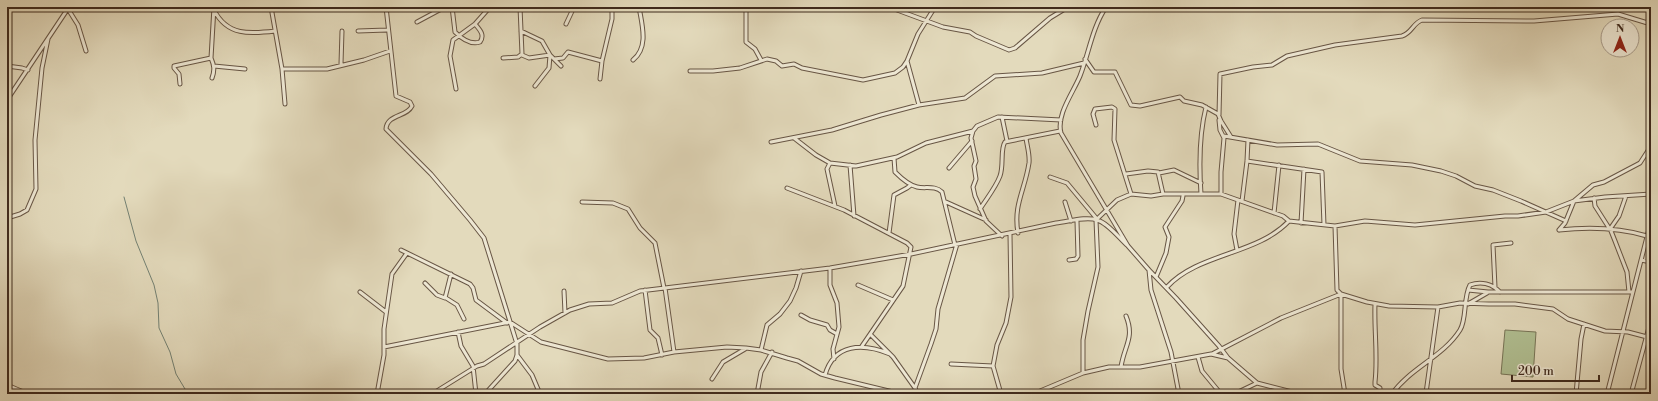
<svg xmlns="http://www.w3.org/2000/svg" width="1658" height="401" font-family="'Libre Bodoni',serif">
  <style>
    .green { fill: #b1c093; stroke: #787558 }
    .lines { fill: none; stroke-linecap: round; stroke-linejoin: round }
    .stream { stroke: #738173; stroke-width: 1 }
    .minor-casing { stroke: #685645; stroke-width: 5 }
    .minor { stroke: #ede7d3; stroke-width: 3 }
  </style>
  <rect width="100%" height="100%" fill="#e3dabc"/>
  <filter id="stains"><feTurbulence type="fractalNoise" baseFrequency=".005" numOctaves="4"/><feColorMatrix values="0 0 0 0 .2 0 0 0 0 .09 0 0 0 0 .02 0 0 0 .5 -.17"/></filter>
  <radialGradient id="worn" r=".72"><stop offset=".6" stop-color="#630" stop-opacity="0"/><stop offset="1" stop-color="#630" stop-opacity=".3"/></radialGradient>
  <path class="green" d="M1505,330L1536,332L1533,377L1501,374Z"/>
  <g class="lines">
    <path class="stream" d="M124,197L136,241L154,285L158,303L159,328L170,352L176,374L188,394"/>
    <g class="minor-casing">
      <path id="minor" d="M271,7L282,69L285,104
        M342,7H346
        M386,7L396,96L410,102L412,106C407,117 387,114 386,129L431,174L470,220L484,238L517,344V355L515,361L485,394
        M452,7L455,32C461,38 471,45 480,42C485,35 480,30 475,24
        M746,7V42L755,49L761,60
        M889,7L943,27L970,32L976,36L1009,50L1015,48L1050,18L1068,7
        M1106,7C1092,28 1089,53 1080,76C1073,93 1056,115 1061,133L1128,246L1149,270L1176,298L1219,346L1228,358L1257,383L1300,394
        M271,8L291,9L298,7
        M7,9L11,7
        M68,9L78,25L86,51
        M214,10C227,36 250,34 275,31
        M417,22L445,7
        M566,24L574,7
        M358,31L387,30
        M521,31L542,41L550,55L561,66
        M522,55L529,58L550,55L549,68L535,86
        M503,58L518,57L522,54L520,7
        M554,59L563,58L568,52L602,61
        M1085,59L1094,72H1115L1131,105L1140,106L1180,97L1184,101L1202,105L1218,114L1221,121L1231,137
        M633,60C649,47 642,25 639,7
        M341,64L342,31
        M7,66L22,68L28,70
        M214,66L245,69
        M282,69H327L364,60L390,51
        M690,71H713L740,68L767,59L776,61L782,66L794,64L802,68L863,80L895,73L903,67L907,61
        M212,78C215,70 214,65 211,58L214,7
        M600,79L602,61L612,19V7
        M180,84L179,74L174,68V66L211,58
        M456,89L450,56L453,40L475,24L490,7
        M7,100L69,7
        M919,105L907,61L918,34L935,7
        M1219,115L1220,74L1253,67L1272,65L1287,56L1335,45L1402,36C1412,33 1413,23 1422,20L1534,21L1618,14L1651,24
        M1002,117L1007,141
        M1219,120L1220,130L1224,138L1221,172V194
        M1096,125L1093,114L1095,109L1112,107L1115,109L1114,140L1131,194
        M1224,136L1277,145L1318,144L1360,161L1412,165L1441,171L1456,176L1475,186L1493,190L1521,201L1566,221
        M794,138L816,155L830,163L856,166L897,157L926,143L973,131
        M771,142L832,130L881,115L919,105L965,98L995,76L1042,73L1084,63
        M894,158L895,172C901,178 909,185 917,187C925,189 935,185 942,192L955,245
        M1247,161L1322,172L1324,225
        M830,163L827,169L835,206
        M850,165L854,216
        M949,168L972,141
        M1159,173L1174,170L1201,183
        M1126,174L1148,171L1158,172L1163,194
        M1050,177L1067,183L1097,219
        M787,188L844,210L907,243L911,247L903,286L862,346
        M1201,194C1199,165 1199,135 1206,107
        M1594,198L1595,206L1611,231L1615,241L1627,272L1629,292
        M1242,201L1247,161L1248,140
        M582,202L613,203L628,209L640,228L655,243L664,288
        M946,202L986,220
        M1065,202L1071,221
        M980,209C987,198 996,187 1000,176C1004,165 1000,149 1005,142L1060,131
        M1274,213L1279,165
        M7,218L20,214L27,210L36,189L35,140L42,68L48,39
        M1301,223L1304,169
        M1335,226L1365,221L1415,225L1505,216H1518L1546,212L1574,201L1605,197L1651,194
        M1610,229L1619,216L1626,196
        M1559,230L1565,223L1574,201L1593,185L1604,182L1640,163L1651,146
        M1559,230C1587,227 1620,228 1647,236
        M889,233L894,195L907,188L911,185
        M1018,233C1013,205 1025,190 1029,163C1030,155 1027,146 1026,138
        M1002,236L986,221L975,196L973,187L976,179L974,166L976,161L971,138L973,131L977,126L998,117L1061,120
        M401,250L470,284L473,288L476,300L507,323
        M1237,250L1234,234L1238,200
        M1069,260L1076,259L1078,256L1077,221
        M1641,260L1651,262
        M830,268V285L837,303L839,327L833,349L834,359
        M1149,270L1151,290L1171,352L1179,394
        M1156,277L1166,253L1169,237L1165,227L1182,201L1183,196
        M425,283L437,295L445,298L451,274
        M858,285L893,300
        M1167,287C1198,253 1257,255 1289,221
        M1495,287L1493,245L1511,243
        M665,288L674,352
        M645,290L650,330L658,338L662,355
        M1468,290L1488,292H1632
        M564,291L565,313
        M360,292L386,312
        M1341,294V369L1345,394
        M446,298L457,305L464,319
        M1375,304C1374,330 1378,356 1375,382V385L1380,388V394
        M1468,304L1487,293
        M801,315L810,320L827,325L830,330L837,334
        M458,332L461,346L473,366L476,394
        M871,335L893,357L915,388
        M384,347L510,322L541,342L608,359L644,358L674,352L727,347L746,348L761,350L787,358L798,361L821,374L835,378L893,392L917,394
        M761,350L767,325L780,314L790,301L796,288L801,271
        M1212,354L1281,318L1341,294
        M517,355L532,375L540,394
        M1198,357L1202,371L1221,394
        M951,364L993,366
        M1121,367C1124,346 1135,338 1126,316
        M1083,373V340L1088,311L1098,267L1096,220L1117,200L1131,194L1151,196L1163,194H1221L1283,216L1289,221L1335,226L1337,290L1341,294L1367,302L1389,306L1438,307L1460,303L1489,304H1515L1553,309L1568,319L1605,331L1628,332L1651,338
        M825,375C834,343 863,343 890,354
        M712,379L723,362L745,349
        M7,385L28,394
        M1426,393L1438,307
        M377,394L384,355V329L392,274L407,253
        M432,394L477,366L484,364L540,327L570,310L589,304L612,303L640,291L830,268L911,254L1056,223C1068,222 1085,216 1097,220C1108,223 1119,238 1128,246
        M729,394H730
        M757,394L761,372L772,352
        M918,394L915,388L931,344L936,329L938,309L957,244
        M1001,394L993,366L997,345L1006,323L1011,297L1010,234
        M1033,394L1083,373L1109,367H1140L1211,354L1228,358
        M1234,394L1257,383
        M1392,394C1410,368 1443,357 1460,330C1467,319 1463,298 1470,285C1481,281 1492,284 1500,292
        M1406,394H1449
        M1576,394L1581,339L1584,324
        M1607,394L1651,221
        M1631,394L1651,320"/>
    </g>
    <use href="#minor" class="minor"/>
  </g>
  <rect width="1658" height="401" fill="none" stroke="#e3dabc" stroke-width="24"/>
  <rect x="8" y="8" width="1642" height="385" fill="none" stroke="#3f2a1d" stroke-width="2"/>
  <rect x="12" y="12" width="1634" height="377" fill="none" stroke="#3f2a1d"/>
  <g transform="translate(1620 38)"><circle r="19" fill="#ede7d3" stroke="#a79b8a"/>
  <path d="M0-3L7 15L0 10L-7 15Z" fill="#8f2418"/>
  <text y="-6" font-size="11" font-weight="bold" text-anchor="middle" fill="#3f2a1d">N</text>
  </g>
  <path d="M1512 375v6h87v-6" fill="none" stroke="#3f2a1d" stroke-width="2"/>
  <text x="1518" y="375" font-size="12" fill="#3f2a1d" stroke="#ede7d3" stroke-width="3" paint-order="stroke">200 m</text>
  <rect width="100%" height="100%" filter="url(#stains)"/>
  <rect width="100%" height="100%" fill="url(#worn)"/>
</svg>
